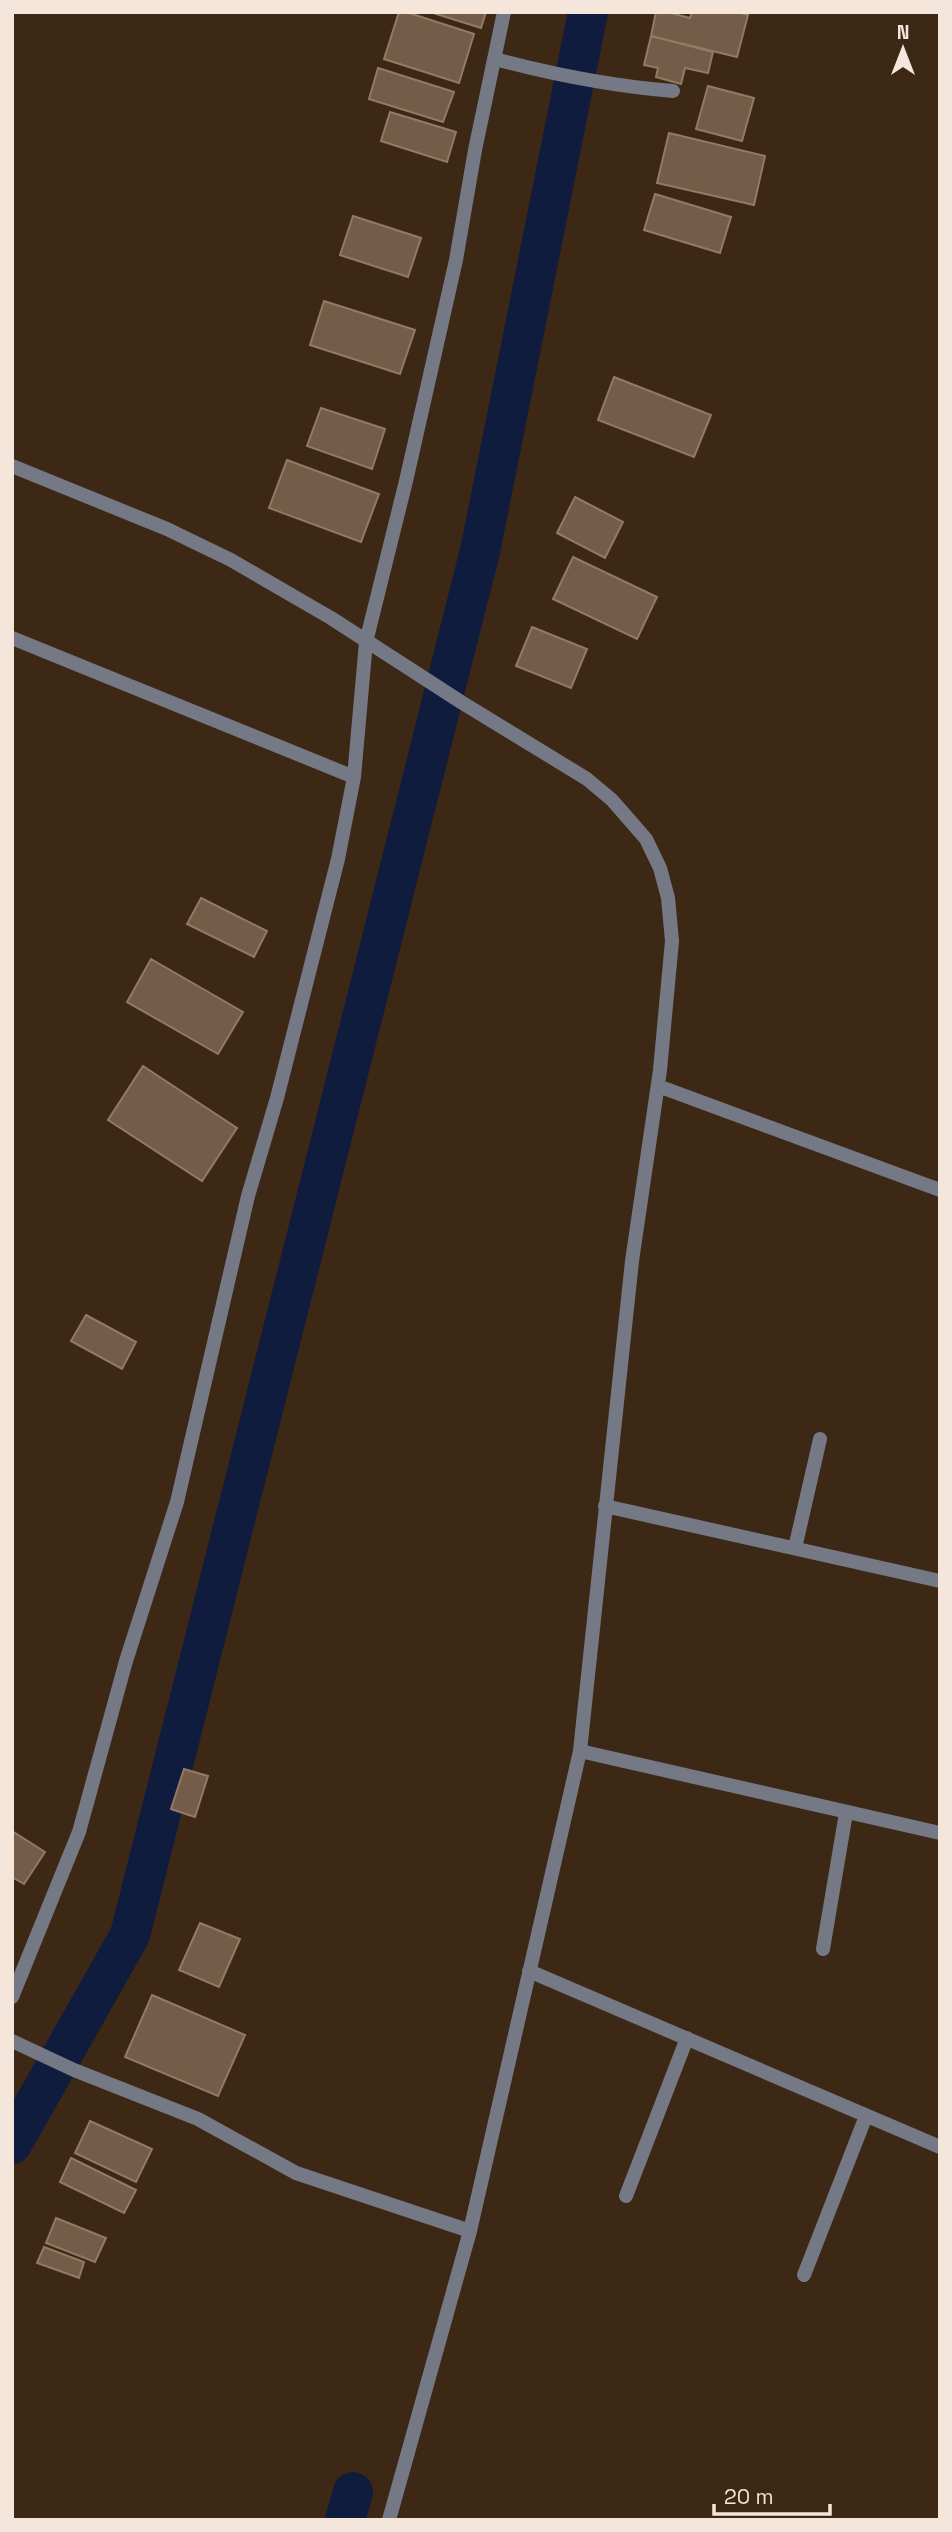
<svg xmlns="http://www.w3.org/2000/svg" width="952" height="2532" font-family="'Space Grotesk',sans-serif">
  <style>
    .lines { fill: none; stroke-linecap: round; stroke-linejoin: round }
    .canal { stroke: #0f1c3d; stroke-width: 40 }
    .building { fill: #745c48; stroke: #937a65; stroke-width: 2 }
    .street { stroke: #747985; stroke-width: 14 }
  </style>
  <rect width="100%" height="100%" fill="#3d2816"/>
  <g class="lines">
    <path class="canal" d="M12,2144L130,1935L480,551L588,12
      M345,2520L353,2492"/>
  </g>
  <path class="building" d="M399,12H406L474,34L459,83L384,59Z
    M430,12H486L481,28Z
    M656,12H667L690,18L692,12H737L748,15L737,57L651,36Z
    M651,36L713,52L708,73L685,68L681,84L656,77L658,68L644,65Z
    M378,68L454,92L443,122L369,99Z
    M708,86L754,98L742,141L696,129Z
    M390,112L456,132L447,162L381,141Z
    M669,133L765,156L754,205L657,183Z
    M655,194L731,217L720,253L644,230Z
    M353,216L421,238L408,277L340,255Z
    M324,301L415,330L400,374L310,345Z
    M614,377L711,415L694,457L598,420Z
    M321,408L385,429L372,469L307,446Z
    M287,460L379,494L361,542L269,508Z
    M575,497L623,522L605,558L557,533Z
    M573,557L657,597L637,639L553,599Z
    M532,627L587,649L571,688L516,666Z
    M201,898L267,931L254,957L187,924Z
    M151,959L243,1012L218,1054L127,1002Z
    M143,1066L237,1128L202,1181L108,1120Z
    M86,1315L136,1342L122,1369L71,1341Z
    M184,1769L208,1776L195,1817L171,1809Z
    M12,1831L45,1852L24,1884L12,1877Z
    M200,1923L240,1939L219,1987L179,1970Z
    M152,1995L245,2035L218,2096L125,2057Z
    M90,2121L152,2149L136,2182L75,2153Z
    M71,2158L136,2190L124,2213L60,2182Z
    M56,2218L106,2238L95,2262L46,2243Z
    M44,2247L84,2262L79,2278L37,2263Z"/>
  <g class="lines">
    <path class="street" d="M495,59C555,75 611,86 673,91
      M12,466L167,529L231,560L331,618L461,702L587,779L612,800L646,839L660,868L668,898L672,941L660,1070L632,1261L580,1751L470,2231L389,2520
      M12,638L354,777
      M658,1086L940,1190
      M605,1506L940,1581
      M795,1548L820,1439
      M580,1751L940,1833
      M823,1949L846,1813
      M529,1971L940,2147
      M12,1997L79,1832L126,1661L177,1502L248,1196L277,1098L338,859L354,777L366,642L406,481L456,260L475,150L504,12
      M12,2041L74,2070L198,2119L296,2173L470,2231
      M626,2196L687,2038
      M804,2275L866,2116"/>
  </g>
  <rect width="952" height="2532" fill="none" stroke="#f4e6db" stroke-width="28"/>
  <g transform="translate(903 49)" stroke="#3d2816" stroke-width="5" paint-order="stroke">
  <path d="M0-5L12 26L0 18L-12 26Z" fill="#f4e6db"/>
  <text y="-10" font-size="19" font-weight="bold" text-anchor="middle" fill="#f4e6db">N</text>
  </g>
  <path d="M714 2504v10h116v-10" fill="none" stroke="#f4e6db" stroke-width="3.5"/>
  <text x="724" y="2504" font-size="21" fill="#f4e6db" stroke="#3d2816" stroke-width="5" paint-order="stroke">20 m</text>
</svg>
